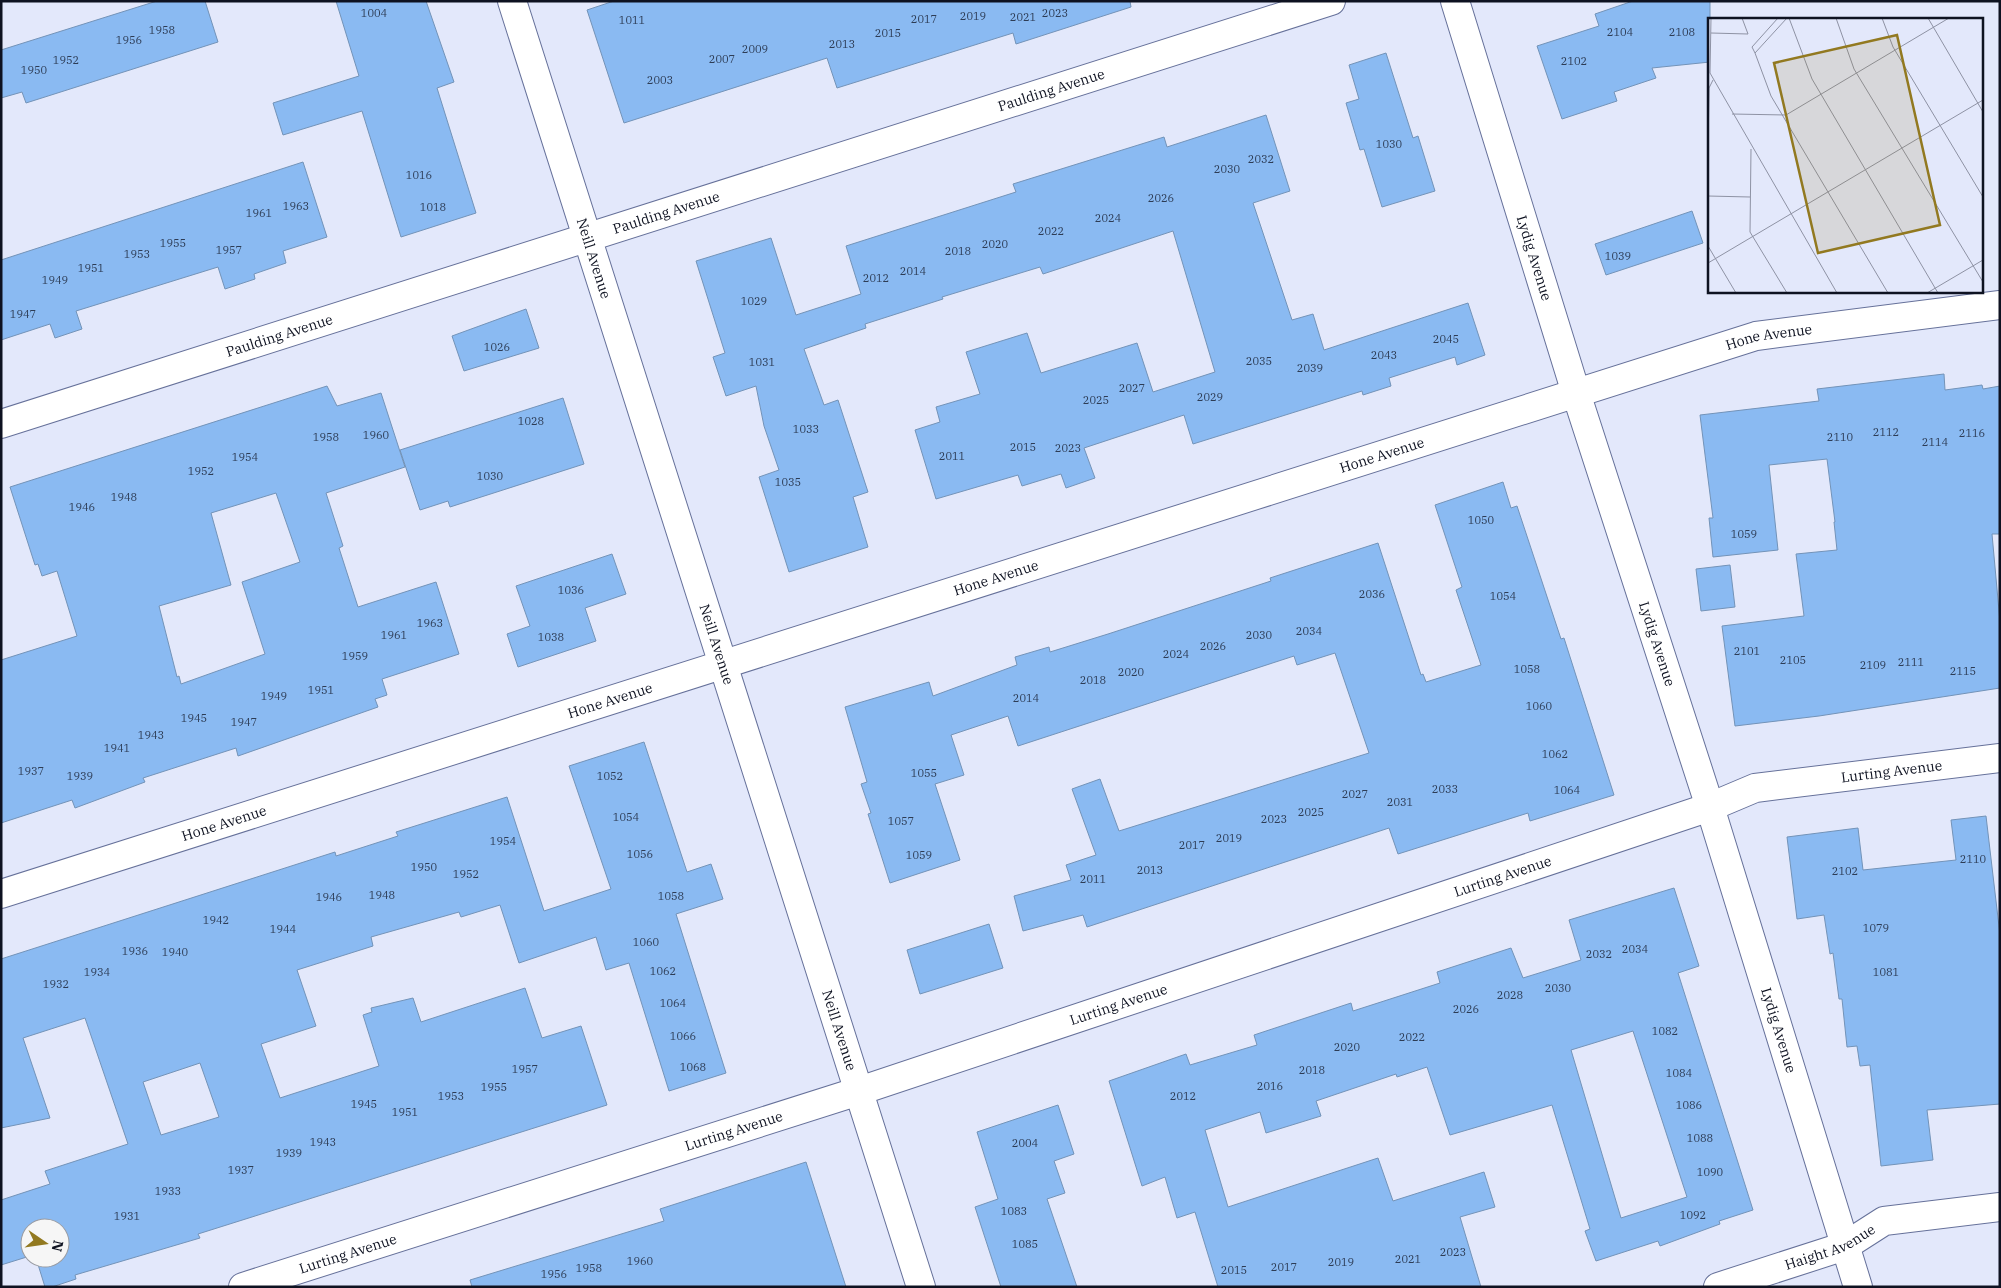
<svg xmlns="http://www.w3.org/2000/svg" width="2001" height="1288" font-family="'IBM Plex Serif',serif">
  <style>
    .building { fill: #8abaf2; stroke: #7393b8; fill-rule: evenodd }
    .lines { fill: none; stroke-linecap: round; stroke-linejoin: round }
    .minor-casing { stroke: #66719a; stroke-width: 30 }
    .minor { stroke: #fff; stroke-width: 28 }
    .labels { text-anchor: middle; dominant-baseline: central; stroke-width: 5; stroke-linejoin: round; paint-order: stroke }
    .number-label { font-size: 11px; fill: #2d3c55 }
    .street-label { font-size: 14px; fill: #0e1221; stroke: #f6f6f6 }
    .inset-road { fill: none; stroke: #8e92a4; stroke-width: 1 }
    .view { fill: #927920; fill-opacity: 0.15; stroke: #927920; stroke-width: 2.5 }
    .inset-edge { fill: none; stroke: #0e1221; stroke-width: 2.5 }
  </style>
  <rect width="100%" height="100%" fill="#e3e8fb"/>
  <path class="building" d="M157,1H205L218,42L26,103L22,92L1,98V50Z
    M336,1H426L454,82L437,88L476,213L401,237L362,111L283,135L273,103L359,76Z
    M614,1H1130L1131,7L1016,44L1013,33L837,88L827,58L624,123L587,10Z
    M1633,1H1710V62L1652,68L1656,78L1614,92L1617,101L1562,119L1537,46L1599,26L1595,14Z
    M1386,53L1413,138L1418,136L1435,191L1382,207L1364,149L1360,150L1346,103L1359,99L1349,65Z
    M1266,115L1290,191L1253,203L1292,320L1313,314L1324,350L1468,303L1485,355L1457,365L1455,357L1389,378L1391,386L1363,395L1362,391L1193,444L1184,415L1084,448L1095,478L1066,488L1061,474L1022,486L1018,475L936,499L915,430L940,422L936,407L980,394L966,352L1027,333L1041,373L1137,343L1153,392L1215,372L1173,231L1043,274L1040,267L942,297L943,299L865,324L866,328L804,349L824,405L838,400L868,492L853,497L868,547L789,572L759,477L779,470L764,426L756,386L726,396L713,357L725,353L696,261L771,238L796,315L861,294L846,246L1016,192L1013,184L1164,137L1167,147Z
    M303,162L327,237L283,251L286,263L254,274L255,279L225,289L218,267L76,311L82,329L55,338L50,324L1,340V260Z
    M1692,211L1703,243L1606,275L1595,244Z
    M526,309L539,348L464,371L452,336Z
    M1944,374L1945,390L1982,385L1983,389L2000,386V534H1992L2000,622V688L1819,716L1735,726L1722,626L1804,616L1796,554L1837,550L1834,522H1835L1827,459L1769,465L1778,550L1713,557L1709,518H1713L1700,415L1819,401L1817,389Z
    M327,386L337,406L381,393L405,467L326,493L343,546L339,548L358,607L436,582L459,654L382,679L387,695L375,699L378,707L238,756L236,748L143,778L145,782L75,808L72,800L1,823V660L77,636L57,571L42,576L38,564L35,565L10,487ZM276,493L300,562L242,582L265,654L181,684L179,676L177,677L159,606L231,585L211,513Z
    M563,398L584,464L450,507L448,501L420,510L400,450Z
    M1503,482L1511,508L1517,506L1561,639L1564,638L1614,795L1530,821L1528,813L1398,854L1389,828L1087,927L1083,915L1023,931L1014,896L1071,880L1066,865L1096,855L1072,789L1100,779L1119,831L1369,753L1335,653L1297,665L1294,656L1018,746L1008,716L951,735L964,775L935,784L960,860L890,883L868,814L871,813L861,784L867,782L845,707L929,682L933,696L1017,665L1015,657L1049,647L1050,652L1108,634L1271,581L1270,578L1378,543L1421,675L1423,674L1426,682L1481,665L1456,590L1462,587L1435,505Z
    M612,554L626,594L585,608L596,641L518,667L507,634L530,626L516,586Z
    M1730,565L1735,607L1701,611L1696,569Z
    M644,742L687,872L711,864L723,899L676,914L726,1073L669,1091L629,963L606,970L596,937L519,963L500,905L461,917L459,912L371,937L373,946L297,970L316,1026L261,1044L280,1098L379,1066L363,1015L372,1012L371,1008L413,998L421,1022L525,988L542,1038L581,1026L607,1105L198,1234L200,1238L75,1275L76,1279L52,1287H45L36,1258H60V1228H30V1256L1,1265V1200L50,1184L45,1171L128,1144L85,1018L23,1038L50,1118L1,1128V959L335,852L336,856L398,836L396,832L507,797L544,911L611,889L569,766ZM200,1063L219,1117L161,1135L143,1082Z
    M1986,816L2000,935V1104L1927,1110L1933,1160L1881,1166L1870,1065L1860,1066L1857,1046L1847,1047L1842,999H1839L1833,953L1830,954L1824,915L1797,919L1787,837L1858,828L1863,870L1956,860L1951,820Z
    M1674,888L1699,966L1678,973L1753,1210L1719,1221L1720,1224L1660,1246L1658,1241L1596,1261L1585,1231L1590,1229L1552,1105L1450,1135L1427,1067L1397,1077L1396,1074L1316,1101L1321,1116L1266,1133L1260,1112L1205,1130L1228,1207L1378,1158L1393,1201L1484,1172L1495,1207L1460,1217L1481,1287H1218L1195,1212L1177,1218L1165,1177L1142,1186L1109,1081L1186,1054L1190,1065L1257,1045L1254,1035L1351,1003L1353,1011L1440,983L1437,972L1511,948L1523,978L1581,960L1569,920ZM1633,1031L1687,1197L1621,1218L1571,1050Z
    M989,924L1003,968L920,994L907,950Z
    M1058,1105L1074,1154L1054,1161L1065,1193L1047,1199L1077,1287H1001L975,1207L998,1199L977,1132Z
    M806,1162L846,1287H472L470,1280L664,1221L660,1209Z"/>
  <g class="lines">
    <g class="minor-casing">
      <g id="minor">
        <path id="s1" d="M512,1L921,1287"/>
        <path id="s2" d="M1455,1L1576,393L1710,807L1858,1287"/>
        <path id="s3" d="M1,424L1331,1"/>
        <path id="s4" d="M1,894L1756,336L2000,305"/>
        <path id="s5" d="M243,1287L859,1091L1710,807L1755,788L2000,758"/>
        <path id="s6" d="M1718,1287L1845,1246L1884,1221L2000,1207"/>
      </g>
    </g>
    <use href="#minor" class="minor"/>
  </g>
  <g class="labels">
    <g class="number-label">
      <text x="374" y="13">1004</text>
      <text x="1055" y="13">2023</text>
      <text x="973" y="16">2019</text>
      <text x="1023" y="17">2021</text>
      <text x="924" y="19">2017</text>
      <text x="632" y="20">1011</text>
      <text x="162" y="30">1958</text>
      <text x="1620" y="32">2104</text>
      <text x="1682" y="32">2108</text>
      <text x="888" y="33">2015</text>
      <text x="129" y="40">1956</text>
      <text x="842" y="44">2013</text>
      <text x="755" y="49">2009</text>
      <text x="722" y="59">2007</text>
      <text x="66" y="60">1952</text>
      <text x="1574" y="61">2102</text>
      <text x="34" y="70">1950</text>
      <text x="660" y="80">2003</text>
      <text x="1389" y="144">1030</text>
      <text x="1261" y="159">2032</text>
      <text x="1227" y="169">2030</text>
      <text x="419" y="175">1016</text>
      <text x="1161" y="198">2026</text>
      <text x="296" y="206">1963</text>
      <text x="433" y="207">1018</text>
      <text x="259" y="213">1961</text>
      <text x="1108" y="218">2024</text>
      <text x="1051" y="231">2022</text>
      <text x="173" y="243">1955</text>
      <text x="995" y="244">2020</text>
      <text x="229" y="250">1957</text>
      <text x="958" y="251">2018</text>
      <text x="137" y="254">1953</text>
      <text x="1618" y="256">1039</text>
      <text x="91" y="268">1951</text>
      <text x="913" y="271">2014</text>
      <text x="876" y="278">2012</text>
      <text x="55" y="280">1949</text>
      <text x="754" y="301">1029</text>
      <text x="23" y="314">1947</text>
      <text x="1446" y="339">2045</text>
      <text x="497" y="347">1026</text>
      <text x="1384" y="355">2043</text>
      <text x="1259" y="361">2035</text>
      <text x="762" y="362">1031</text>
      <text x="1310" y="368">2039</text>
      <text x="1132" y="388">2027</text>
      <text x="1210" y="397">2029</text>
      <text x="1096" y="400">2025</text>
      <text x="531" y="421">1028</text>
      <text x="806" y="429">1033</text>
      <text x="1886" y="432">2112</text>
      <text x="1972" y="433">2116</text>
      <text x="376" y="435">1960</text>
      <text x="326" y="437">1958</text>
      <text x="1840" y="437">2110</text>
      <text x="1935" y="442">2114</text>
      <text x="1023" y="447">2015</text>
      <text x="1068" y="448">2023</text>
      <text x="952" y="456">2011</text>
      <text x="245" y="457">1954</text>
      <text x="201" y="471">1952</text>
      <text x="490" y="476">1030</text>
      <text x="788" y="482">1035</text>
      <text x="124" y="497">1948</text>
      <text x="82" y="507">1946</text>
      <text x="1481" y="520">1050</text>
      <text x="1744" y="534">1059</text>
      <text x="571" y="590">1036</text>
      <text x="1372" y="594">2036</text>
      <text x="1503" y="596">1054</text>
      <text x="430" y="623">1963</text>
      <text x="1309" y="631">2034</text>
      <text x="394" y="635">1961</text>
      <text x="1259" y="635">2030</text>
      <text x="551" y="637">1038</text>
      <text x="1213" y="646">2026</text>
      <text x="1747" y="651">2101</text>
      <text x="1176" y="654">2024</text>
      <text x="355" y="656">1959</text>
      <text x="1793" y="660">2105</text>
      <text x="1911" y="662">2111</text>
      <text x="1873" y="665">2109</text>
      <text x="1527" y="669">1058</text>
      <text x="1963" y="671">2115</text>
      <text x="1131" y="672">2020</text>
      <text x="1093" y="680">2018</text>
      <text x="321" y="690">1951</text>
      <text x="274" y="696">1949</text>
      <text x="1026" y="698">2014</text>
      <text x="1539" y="706">1060</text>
      <text x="194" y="718">1945</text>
      <text x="244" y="722">1947</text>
      <text x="151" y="735">1943</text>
      <text x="117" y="748">1941</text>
      <text x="1555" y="754">1062</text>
      <text x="31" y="771">1937</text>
      <text x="924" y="773">1055</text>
      <text x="80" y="776">1939</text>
      <text x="610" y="776">1052</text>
      <text x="1445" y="789">2033</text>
      <text x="1567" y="790">1064</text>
      <text x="1355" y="794">2027</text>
      <text x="1400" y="802">2031</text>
      <text x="1311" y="812">2025</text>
      <text x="626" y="817">1054</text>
      <text x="1274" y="819">2023</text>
      <text x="901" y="821">1057</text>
      <text x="1229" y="838">2019</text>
      <text x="503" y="841">1954</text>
      <text x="1192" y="845">2017</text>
      <text x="640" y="854">1056</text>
      <text x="919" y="855">1059</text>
      <text x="1973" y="859">2110</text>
      <text x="424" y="867">1950</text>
      <text x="1150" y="870">2013</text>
      <text x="1845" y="871">2102</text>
      <text x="466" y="874">1952</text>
      <text x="1093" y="879">2011</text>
      <text x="382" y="895">1948</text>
      <text x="671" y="896">1058</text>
      <text x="329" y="897">1946</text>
      <text x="216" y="920">1942</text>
      <text x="1876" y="928">1079</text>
      <text x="283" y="929">1944</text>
      <text x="646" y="942">1060</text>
      <text x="1635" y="949">2034</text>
      <text x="135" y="951">1936</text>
      <text x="175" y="952">1940</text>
      <text x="1599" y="954">2032</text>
      <text x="663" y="971">1062</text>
      <text x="97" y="972">1934</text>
      <text x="1886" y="972">1081</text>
      <text x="56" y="984">1932</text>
      <text x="1558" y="988">2030</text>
      <text x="1510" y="995">2028</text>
      <text x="673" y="1003">1064</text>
      <text x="1466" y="1009">2026</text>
      <text x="1665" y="1031">1082</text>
      <text x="683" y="1036">1066</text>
      <text x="1412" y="1037">2022</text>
      <text x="1347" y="1047">2020</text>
      <text x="693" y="1067">1068</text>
      <text x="525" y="1069">1957</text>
      <text x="1312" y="1070">2018</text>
      <text x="1679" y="1073">1084</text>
      <text x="1270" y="1086">2016</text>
      <text x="494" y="1087">1955</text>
      <text x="451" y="1096">1953</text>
      <text x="1183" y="1096">2012</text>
      <text x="364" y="1104">1945</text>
      <text x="1689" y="1105">1086</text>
      <text x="405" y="1112">1951</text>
      <text x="1700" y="1138">1088</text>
      <text x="323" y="1142">1943</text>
      <text x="1025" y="1143">2004</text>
      <text x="289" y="1153">1939</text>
      <text x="241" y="1170">1937</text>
      <text x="1710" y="1172">1090</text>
      <text x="168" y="1191">1933</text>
      <text x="1014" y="1211">1083</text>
      <text x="1693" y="1215">1092</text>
      <text x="127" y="1216">1931</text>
      <text x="1025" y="1244">1085</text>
      <text x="1453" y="1252">2023</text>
      <text x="1408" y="1259">2021</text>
      <text x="640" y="1261">1960</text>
      <text x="1341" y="1262">2019</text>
      <text x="1284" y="1267">2017</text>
      <text x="589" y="1268">1958</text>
      <text x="1234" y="1270">2015</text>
      <text x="554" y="1274">1956</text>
    </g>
    <g class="street-label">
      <text stroke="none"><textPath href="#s3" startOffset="1102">Paulding Avenue</textPath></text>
      <text stroke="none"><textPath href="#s3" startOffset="698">Paulding Avenue</textPath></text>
      <text stroke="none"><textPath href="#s1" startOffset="270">Neill Avenue</textPath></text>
      <text stroke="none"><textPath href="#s2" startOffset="269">Lydig Avenue</textPath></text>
      <text stroke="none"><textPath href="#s3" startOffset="292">Paulding Avenue</textPath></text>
      <text stroke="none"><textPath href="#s4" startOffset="1854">Hone Avenue</textPath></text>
      <text stroke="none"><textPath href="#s4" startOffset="1449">Hone Avenue</textPath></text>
      <text stroke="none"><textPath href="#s4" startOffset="1044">Hone Avenue</textPath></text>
      <text stroke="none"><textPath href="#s1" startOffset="675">Neill Avenue</textPath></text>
      <text stroke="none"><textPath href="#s2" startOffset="674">Lydig Avenue</textPath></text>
      <text stroke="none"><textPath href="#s4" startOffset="639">Hone Avenue</textPath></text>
      <text stroke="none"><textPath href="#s5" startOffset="1730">Lurting Avenue</textPath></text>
      <text stroke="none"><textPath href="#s4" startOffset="234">Hone Avenue</textPath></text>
      <text stroke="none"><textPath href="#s5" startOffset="1325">Lurting Avenue</textPath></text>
      <text stroke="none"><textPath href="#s5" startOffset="920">Lurting Avenue</textPath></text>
      <text stroke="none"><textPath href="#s1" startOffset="1080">Neill Avenue</textPath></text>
      <text stroke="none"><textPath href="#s2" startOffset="1079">Lydig Avenue</textPath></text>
      <text stroke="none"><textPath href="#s5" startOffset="515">Lurting Avenue</textPath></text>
      <text stroke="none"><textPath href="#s6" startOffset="119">Haight Avenue</textPath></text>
      <text stroke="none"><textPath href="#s5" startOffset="110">Lurting Avenue</textPath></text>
    </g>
  </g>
  <g transform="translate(1708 18)">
    <rect width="275" height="275" fill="#e3e8fb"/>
    <path class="inset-road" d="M3,0L2,55L129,275M70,0L44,29L47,35L79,0M81,0L104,61L230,275M128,0L146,51L275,264M174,0L185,29L275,179M220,0L275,94M3,15L40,16L34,0M47,35L63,78L180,275M24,96L78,97L241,0M0,130L1,70L5,62M43,131L42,214L79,275M0,178L42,179M0,228L28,275M0,245L275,82M219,275L275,242"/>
    <path class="view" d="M189,17L232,207L110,235L66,45Z"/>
    <rect width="275" height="275" class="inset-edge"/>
  </g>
  <rect width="2001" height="1288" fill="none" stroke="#0e1221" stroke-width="5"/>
  <g transform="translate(45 1243) rotate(103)"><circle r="24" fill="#f6f6f6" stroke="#999ba1"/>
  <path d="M0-4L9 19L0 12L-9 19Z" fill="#927920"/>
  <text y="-8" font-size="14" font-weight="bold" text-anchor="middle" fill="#0e1221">N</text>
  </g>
</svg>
